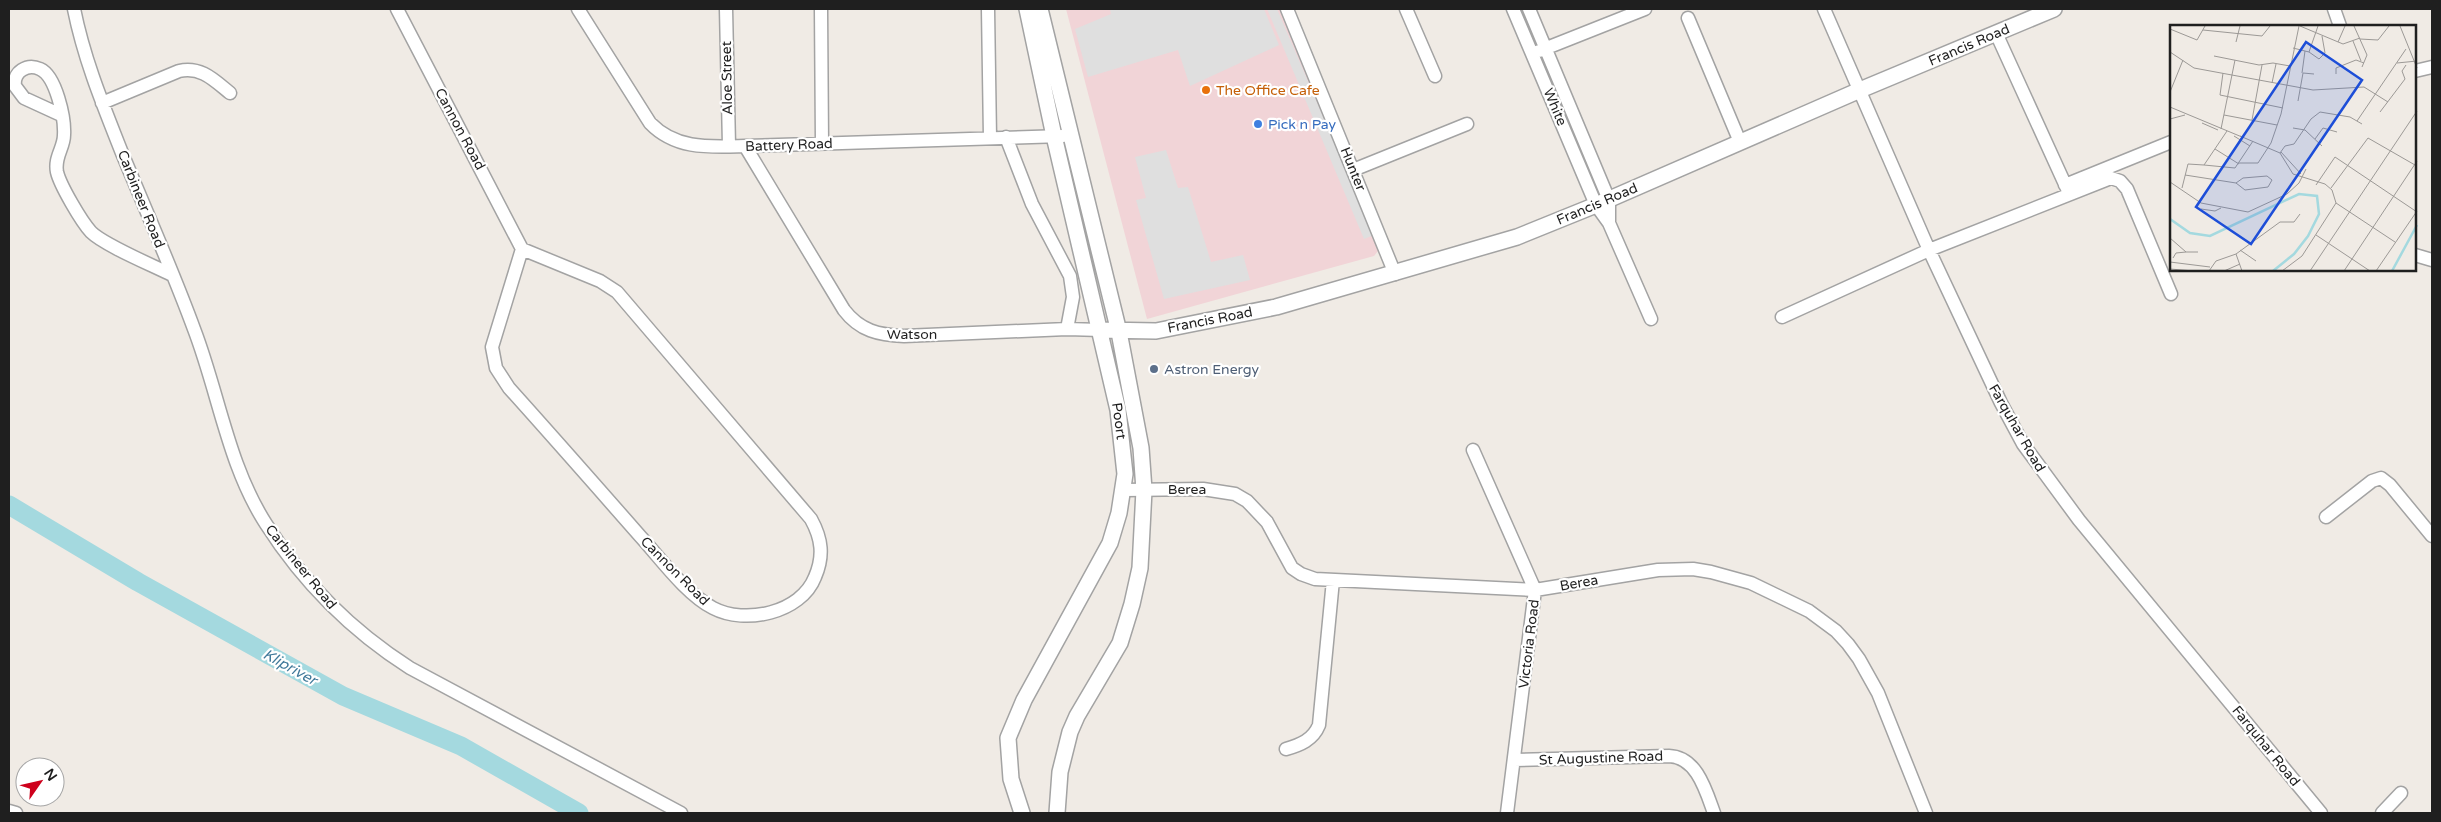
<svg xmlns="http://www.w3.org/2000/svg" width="2441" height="822" viewBox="0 0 2441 822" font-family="'Varela Round',sans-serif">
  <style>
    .commercial { fill: #f1d4d7 }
    .parking { fill: #dfdfdf }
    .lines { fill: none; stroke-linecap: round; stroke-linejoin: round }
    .river { stroke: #a4d9df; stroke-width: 19 }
    .minor-casing { stroke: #a3a3a3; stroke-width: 15 }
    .tertiary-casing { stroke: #a3a3a3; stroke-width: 18 }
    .minor { stroke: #fff; stroke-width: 12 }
    .tertiary { stroke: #fff; stroke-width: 15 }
    .food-dot { fill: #e8710a; stroke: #fff; stroke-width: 2 }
    .shop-dot { fill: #3f7fe0; stroke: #fff; stroke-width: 2 }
    .service-dot { fill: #5c6f8a; stroke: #fff; stroke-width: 2 }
    .labels { text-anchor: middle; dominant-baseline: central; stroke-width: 4.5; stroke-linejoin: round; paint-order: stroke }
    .street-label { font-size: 14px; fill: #1f1f1f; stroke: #fff }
    .food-label { font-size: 14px; fill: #c56008; stroke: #fff; text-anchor: start }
    .shop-label { font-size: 14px; fill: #366cbe; stroke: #fff; text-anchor: start }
    .service-label { font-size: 14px; fill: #4e5e75; stroke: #fff; text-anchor: start }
    .water-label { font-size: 15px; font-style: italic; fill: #40799a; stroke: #fff }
    .inset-river { fill: none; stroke: #a4d9df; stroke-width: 2.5 }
    .inset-road { fill: none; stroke: #9c9996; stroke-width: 1 }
    .view { fill: #1d4ed8; fill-opacity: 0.15; stroke: #1d4ed8; stroke-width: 2.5 }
    .inset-edge { fill: none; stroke: #1f1f1f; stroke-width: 2.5 }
  </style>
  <rect width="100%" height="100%" fill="#f0ebe5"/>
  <path class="commercial" d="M1066 9H1283L1382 246 1374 256 1147 319Z"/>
  <path class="parking" d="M1110 9H1264L1279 45 1190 86 1178 50 1088 77 1075 29 1111 14Z
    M1267 9H1277L1374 235 1364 239Z
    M1166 150 1178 188 1188 187 1211 262 1243 255 1250 280 1164 299 1136 200 1146 198 1135 157Z"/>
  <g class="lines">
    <path class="river" d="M9 505 138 582 343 696 461 746 579 813"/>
    <g class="minor-casing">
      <path id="minor" d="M74 9C84 59 103 105 122 153 146 211 172 269 194 329 219 394 228 465 266 524 303 582 352 631 410 668L681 813
        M397 9 522 249 600 281 617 292 811 519C822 539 824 556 815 577 801 613 745 625 713 608 686 594 661 559 640 536 597 487 553 437 509 388L496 368 492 347 522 249
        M578 9 650 123C676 150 710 147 745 146L1063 136
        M726 9 729 146
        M821 9 822 144
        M988 9 990 138
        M1287 9 1395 274
        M1406 9 1435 76
        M1513 9 1596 205 1609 223 1651 319
        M1529 9 1609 200V223
        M1824 9 1929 250 2001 403 2023 444 2079 520 2321 813
        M2334 9 2340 26
        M1688 18 1740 142
        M1996 33 2069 193
        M1539 51 1645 9
        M2415 71 2432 67
        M102 103 179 71C201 66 214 80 230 93
        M61 115 24 98 15 86C13 72 27 63 40 69 56 76 65 118 64 135 64 148 54 157 57 172 60 185 81 221 91 232 104 245 152 265 172 275
        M1006 137 1032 204 1070 276 1073 297 1067 329
        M745 146 844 310C860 331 879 335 904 336L1067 329 1101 330
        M1353 170 1467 124
        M2065 185 2171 142
        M2415 255 2432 260
        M1782 317 1929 250 2111 178 2120 181 2127 189 2171 294
        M1473 450 1535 590 1507 813
        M1124 490 1203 489 1235 494 1247 501 1267 522 1292 568 1301 574 1315 579 1535 590 1658 570 1693 569 1711 572 1751 583 1809 611 1836 631 1848 644 1859 659 1878 693 1926 813
        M2326 517 2372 481 2381 478 2390 485 2432 536
        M1286 749C1300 745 1313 740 1319 725L1333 580
        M1514 760 1669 756C1697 757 1706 791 1714 813
        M9 811 16 813
        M2382 813 2401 793"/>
    </g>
    <g class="tertiary-casing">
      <path id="tertiary" d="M1040 9 1119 332 1141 448 1144 490 1140 568 1132 604 1120 643 1077 716 1070 732 1060 772 1057 813
        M1101 330 1156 331 1276 307 1517 237 1596 205 1860 90 2054 9
        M1022 813 1011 779 1008 738 1024 700 1110 543 1119 513 1125 474 1118 410 1054 136 1027 9"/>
    </g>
    <use href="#minor" class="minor"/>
    <use href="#tertiary" class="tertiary"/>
  </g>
  <circle class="food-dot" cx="1206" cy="90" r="5"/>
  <circle class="shop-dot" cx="1258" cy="124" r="5"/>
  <circle class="service-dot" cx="1154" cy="369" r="5"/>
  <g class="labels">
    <g class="street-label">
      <text transform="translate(1969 45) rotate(-23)">Francis Road</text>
      <text transform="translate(727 78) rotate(-91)">Aloe Street</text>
      <text transform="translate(1555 107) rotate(67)">White</text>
      <text transform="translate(460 129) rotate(62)">Cannon Road</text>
      <text transform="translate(789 145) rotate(-2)">Battery Road</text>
      <text transform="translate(1353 169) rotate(68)">Hunter</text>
      <text transform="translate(141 199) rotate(68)">Carbineer Road</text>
      <text transform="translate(1597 204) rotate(-23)">Francis Road</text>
      <text transform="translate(1210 320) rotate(-11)">Francis Road</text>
      <text x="912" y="334">Watson</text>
      <text transform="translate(1119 421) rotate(82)">Poort</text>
      <text transform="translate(2017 428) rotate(60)">Farquhar Road</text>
      <text x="1187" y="489">Berea</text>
      <text transform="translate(301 567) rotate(51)">Carbineer Road</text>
      <text transform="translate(675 571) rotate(45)">Cannon Road</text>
      <text transform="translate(1579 583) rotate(-10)">Berea</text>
      <text transform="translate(1529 644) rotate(-83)">Victoria Road</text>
      <text transform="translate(2266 746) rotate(51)">Farquhar Road</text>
      <text transform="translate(1601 758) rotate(-2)">St Augustine Road</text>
    </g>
    <g class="food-label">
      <text x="1216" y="90">The Office Cafe</text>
    </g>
    <g class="shop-label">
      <text x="1268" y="124">Pick n Pay</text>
    </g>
    <g class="service-label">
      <text x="1164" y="369">Astron Energy</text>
    </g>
    <g class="water-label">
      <text transform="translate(290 667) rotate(29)">Klipriver</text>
    </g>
  </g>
  <g transform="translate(2170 25)">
    <rect width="246" height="246" fill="#f0ebe5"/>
    <path class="inset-river" d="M0 194 20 208 40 211 129 169 147 171 149 189 138 211 124 229 103 246M222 246 247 200"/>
    <path class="inset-road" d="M130 1 173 19 190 13M184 1 197 30 192 42M230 1 247 43M0 4 27 15 35 1M33 5 92 11 100 1M190 14 208 15 219 1M183 16 191 36M66 17 70 1M168 17 175 1M123 23 139 27 149 34 155 28 152 11M0 27 24 43 143 65 194 62 218 77M139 27 148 1M44 31 89 40 103 38 120 41M227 38 247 36M53 48 50 70 113 83M132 48 135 26M166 49V43L186 35 194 38M102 58 106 39M0 67 13 35M128 76 133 48 144 49M0 82 72 112M210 87 235 54 232 46 236 40M54 90 107 100M0 94 15 90M82 95 92 40M187 96 236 24M32 98 48 105M123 103 135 105 152 121M51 104 65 35M64 111 80 121M70 111 110 128 123 149 155 159 162 165 166 178 225 217M145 114 153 103 167 107M45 124 69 139M111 127 131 149M110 128 115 121 124 119 141 94 150 87 180 92 192 99M69 138H88L101 118 111 89 129 1M34 140 65 143 83 116M15 150 66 158 73 153 97 151 102 155 98 162 75 165 66 158M0 157 31 178 78 187 117 169 129 158 136 144M146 160 165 132 247 187M12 163 18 139 34 140 57 106M161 163 198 113 245 140M31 184 45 186 51 183M146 210 200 246M0 213 16 227H28M70 225 86 236M66 229 72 246M3 233 6 228 16 227M0 237 40 242M0 244 24 246M39 246 46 236 66 229 110 197H124L130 189M54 246 70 239M112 246 132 231 166 178M140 246 247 86M174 246 247 136M206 246 247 186"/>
    <path class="view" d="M136 17 192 55 81 219 26 182Z"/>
    <rect width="246" height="246" class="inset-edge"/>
  </g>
  <rect width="2441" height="822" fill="none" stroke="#1f1f1f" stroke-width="20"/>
  <g transform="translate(40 782) rotate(56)"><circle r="24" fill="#ffffff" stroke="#a5a5a5"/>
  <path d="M0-4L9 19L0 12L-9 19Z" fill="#ce001c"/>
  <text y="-8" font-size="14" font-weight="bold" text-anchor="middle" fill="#1f1f1f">N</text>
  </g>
</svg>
